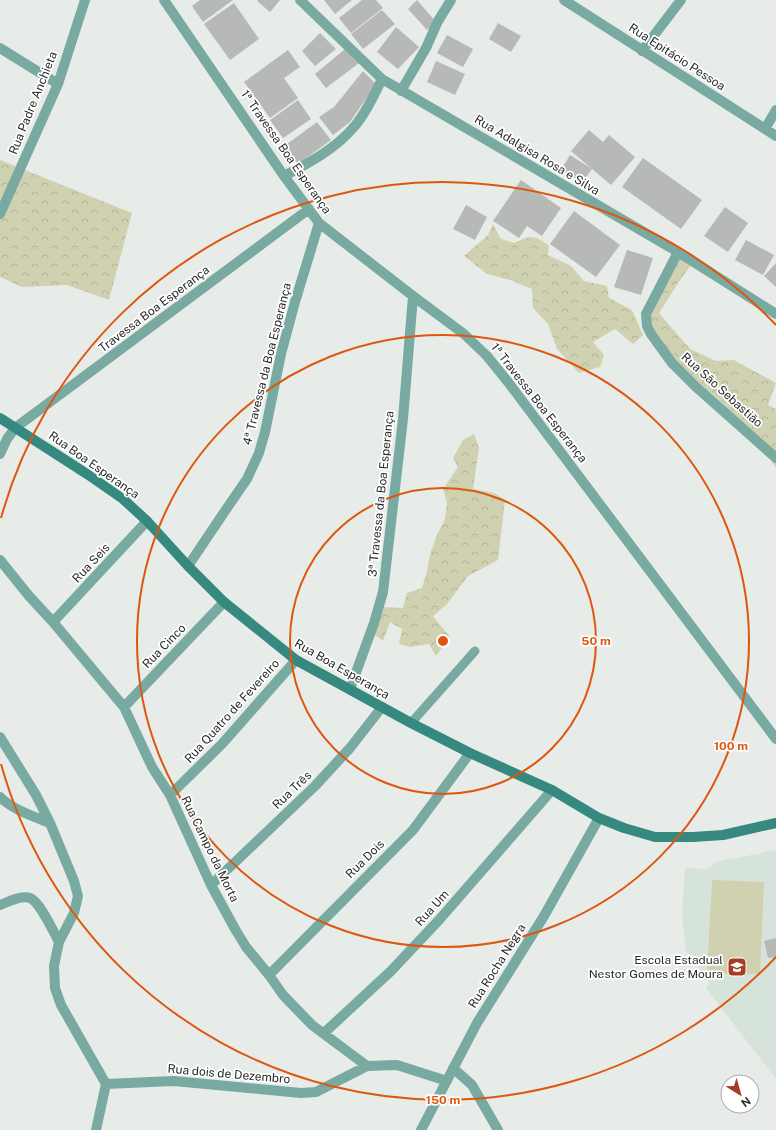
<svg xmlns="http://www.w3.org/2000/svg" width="776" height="1130" viewBox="0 0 776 1130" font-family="'Public Sans',sans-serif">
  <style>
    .built { fill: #d6e3db }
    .forest { fill: url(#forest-crowns) }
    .park { fill: #d0d1b0 }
    .building { fill: #b6b9b5 }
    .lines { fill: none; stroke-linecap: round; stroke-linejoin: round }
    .lane { stroke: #78aaa2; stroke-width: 9 }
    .street { stroke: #78aaa2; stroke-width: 10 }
    .secondary { stroke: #35897f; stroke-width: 10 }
    .ring { fill: none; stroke: #de570e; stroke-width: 2 }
    .labels { text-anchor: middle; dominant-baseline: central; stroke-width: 3.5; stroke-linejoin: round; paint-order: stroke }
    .street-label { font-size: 12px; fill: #292b2a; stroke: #fff }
    .poi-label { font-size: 12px; fill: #292b2a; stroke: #fff; text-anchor: end }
    .centre { fill: #de570e; stroke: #fff; stroke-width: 2 }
    .ring-label { font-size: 12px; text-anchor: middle; font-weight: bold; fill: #de570e; stroke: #fff; stroke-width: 3.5; stroke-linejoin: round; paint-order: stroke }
  </style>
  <defs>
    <pattern id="forest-crowns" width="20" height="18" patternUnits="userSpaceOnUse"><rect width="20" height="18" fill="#d0d1b0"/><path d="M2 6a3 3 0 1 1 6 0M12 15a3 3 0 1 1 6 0" fill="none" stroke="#b3b498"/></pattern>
  </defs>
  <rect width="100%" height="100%" fill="#e7ece9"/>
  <path class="built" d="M776 850V1079L706 988 710 983 686 951 682 916 685 868 706 869 716 862Z"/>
  <path class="forest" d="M0 160 132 213 109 300 67 285 22 287 0 277Z
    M493 224 501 239 514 243C531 235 535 235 549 246L548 255 571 266 584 281 607 286 609 298 632 310 643 335 633 344 615 329 593 342 604 355 600 367 579 373 557 349 548 324 533 308 532 289 510 280 487 274 464 256 488 235Z
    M675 249 694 261 678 283 659 313 690 349 716 361 734 360 776 383 768 405 776 409V468L757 438 716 397 675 363 641 313Z
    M474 434 479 448 473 489 494 493 505 500 498 560 468 576 447 604 433 616 450 637 436 656 429 644 410 647 399 644 402 629 390 622 383 641 374 634 383 607 403 608 407 593 422 588 427 571 430 554 437 535 445 519 447 503 443 489 458 467 453 458 463 440Z"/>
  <path class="park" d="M712 880 764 882 760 974 707 973Z"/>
  <path class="building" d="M200 0H233L203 22 192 6Z
    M258 0H280L270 12 257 1Z
    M324 0H352L335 14Z
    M362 0H376L383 8 351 33 339 18Z
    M417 0 436 22 427 30 408 9Z
    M234 3 259 39 230 60 204 24Z
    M382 10 395 24 363 49 351 34Z
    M498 23 521 36 511 52 489 39Z
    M396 27 419 47 398 69 377 52Z
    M320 33 336 49 315 66 302 51Z
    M447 35 473 49 463 67 437 53Z
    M345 49 359 63 326 88 315 74Z
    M288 50 300 67 284 78 298 98 270 118 244 82Z
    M436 61 465 74 455 95 427 82Z
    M363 71 376 84 350 122 333 135 319 117 334 107Z
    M298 100 311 119 283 138 270 120Z
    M317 122 331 140 298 164 283 147Z
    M589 130 603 142 609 135 635 157 611 185 592 169 582 183 561 170 570 155 592 169 571 151Z
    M643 158 702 200 681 229 622 187Z
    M521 180 561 208 542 236 527 226 519 238 493 221Z
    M466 205 487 217 475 240 453 229Z
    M725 207 748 223 728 252 704 236Z
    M574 211 620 245 596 277 550 244Z
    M746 240 774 255 763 275 735 260Z
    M627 250 653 258 641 295 614 287Z
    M776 263V287L764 276Z
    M776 938V957L768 958 764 941Z"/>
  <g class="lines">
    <path class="lane" d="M411 723 475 651"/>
    <path class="street" d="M164 0 284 176 319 223 413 296 464 334 487 356 508 382 776 739
      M300 0 382 79 678 252 776 314
      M564 0 776 136
      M0 48 58 84
      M642 51 681 0
      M401 91 426 48 438 21 451 0
      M765 129 776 110
      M284 176C309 163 335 149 353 128 365 115 374 95 382 79
      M0 214 58 84 85 0
      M678 252 646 314 647 326 651 334 672 363 695 386 776 458
      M0 454 7 439 15 428 309 209
      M0 560 29 596 53 622 124 707 152 767 170 795 211 885 235 929 246 947 269 975 283 995 312 1025 367 1066 397 1065 447 1081
      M188 566 227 508 247 479 259 453 265 432 281 354 295 302 319 223
      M53 622 147 521
      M350 689 374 623 383 592 403 419 413 296
      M124 707 224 602
      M0 737 36 795 50 823 74 881 78 896 74 913 59 942 54 966 55 988 61 1005 106 1084
      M170 795 222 744 296 660
      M0 797C13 810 33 816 50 823
      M211 885 315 786 350 748 382 707
      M0 905C8 902 21 895 30 898 40 902 53 931 59 942
      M269 975 413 830 470 753
      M324 1033 391 971 439 920 552 790
      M453 1068 472 1085 498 1130
      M96 1130 106 1084 174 1081 301 1093 316 1092 367 1066
      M421 1130 477 1023 544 916 599 818"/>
    <path class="secondary" d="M0 418 87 474 123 499 147 521 188 566 224 602 296 660 411 723 470 753 552 790 599 818 624 828 655 837H693L723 835 776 823"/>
  </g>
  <g class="ring">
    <circle cx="443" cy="641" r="153"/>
    <circle cx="443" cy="641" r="306"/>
    <path d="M776 957A459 459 0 0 1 1 764M1 518A459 459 0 0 1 776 325"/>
  </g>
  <defs>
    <g id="school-square" transform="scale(1)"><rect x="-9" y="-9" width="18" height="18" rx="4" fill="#a53c23" stroke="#fff"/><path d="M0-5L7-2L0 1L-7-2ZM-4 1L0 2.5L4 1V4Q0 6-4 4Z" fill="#fff"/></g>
  </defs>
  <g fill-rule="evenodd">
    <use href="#school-square" x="737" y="967"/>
  </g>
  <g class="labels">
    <g class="street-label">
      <text transform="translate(677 57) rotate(33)">Rua Epitácio Pessoa</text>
      <text transform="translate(33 103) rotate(-68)">Rua Padre Anchieta</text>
      <text transform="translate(286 152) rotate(55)">1ª Travessa Boa Esperança</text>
      <text transform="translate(537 155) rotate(31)">Rua Adalgisa Rosa e Silva</text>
      <text transform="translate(154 309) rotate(-37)">Travessa Boa Esperança</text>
      <text transform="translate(267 364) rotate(-76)">4ª Travessa da Boa Esperança</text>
      <text transform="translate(722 390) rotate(42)">Rua São Sebastião</text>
      <text transform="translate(539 403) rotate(52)">1ª Travessa Boa Esperança</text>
      <text transform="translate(94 465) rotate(35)">Rua Boa Esperança</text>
      <text transform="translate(381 494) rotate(-84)">3ª Travessa da Boa Esperança</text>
      <text transform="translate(91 563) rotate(-47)">Rua Seis</text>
      <text transform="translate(164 646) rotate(-46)">Rua Cinco</text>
      <text transform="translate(342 669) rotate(30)">Rua Boa Esperança</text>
      <text transform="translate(232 711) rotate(-48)">Rua Quatro de Fevereiro</text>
      <text transform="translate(292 790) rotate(-44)">Rua Três</text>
      <text transform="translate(210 849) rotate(64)">Rua Campo da Morta</text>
      <text transform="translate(365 859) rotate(-45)">Rua Dois</text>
      <text transform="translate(432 908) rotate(-48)">Rua Um</text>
      <text transform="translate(497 966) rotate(-58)">Rua Rocha Negra</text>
      <text transform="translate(229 1074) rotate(5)">Rua dois de Dezembro</text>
    </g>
    <g class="poi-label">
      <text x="723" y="960">Escola Estadual<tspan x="723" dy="14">Nestor Gomes de Moura</tspan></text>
    </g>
  </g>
  <circle cx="443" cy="641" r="6" class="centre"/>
  <g class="ring-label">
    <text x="596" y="645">50 m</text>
    <text x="731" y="750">100 m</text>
    <text x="443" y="1104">150 m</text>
  </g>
  <g transform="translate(740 1094) rotate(143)"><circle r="19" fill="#ffffff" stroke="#a9aaaa"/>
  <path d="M0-3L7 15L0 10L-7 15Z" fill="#a53c23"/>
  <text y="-6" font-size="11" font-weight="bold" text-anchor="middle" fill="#292b2a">N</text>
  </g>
</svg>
